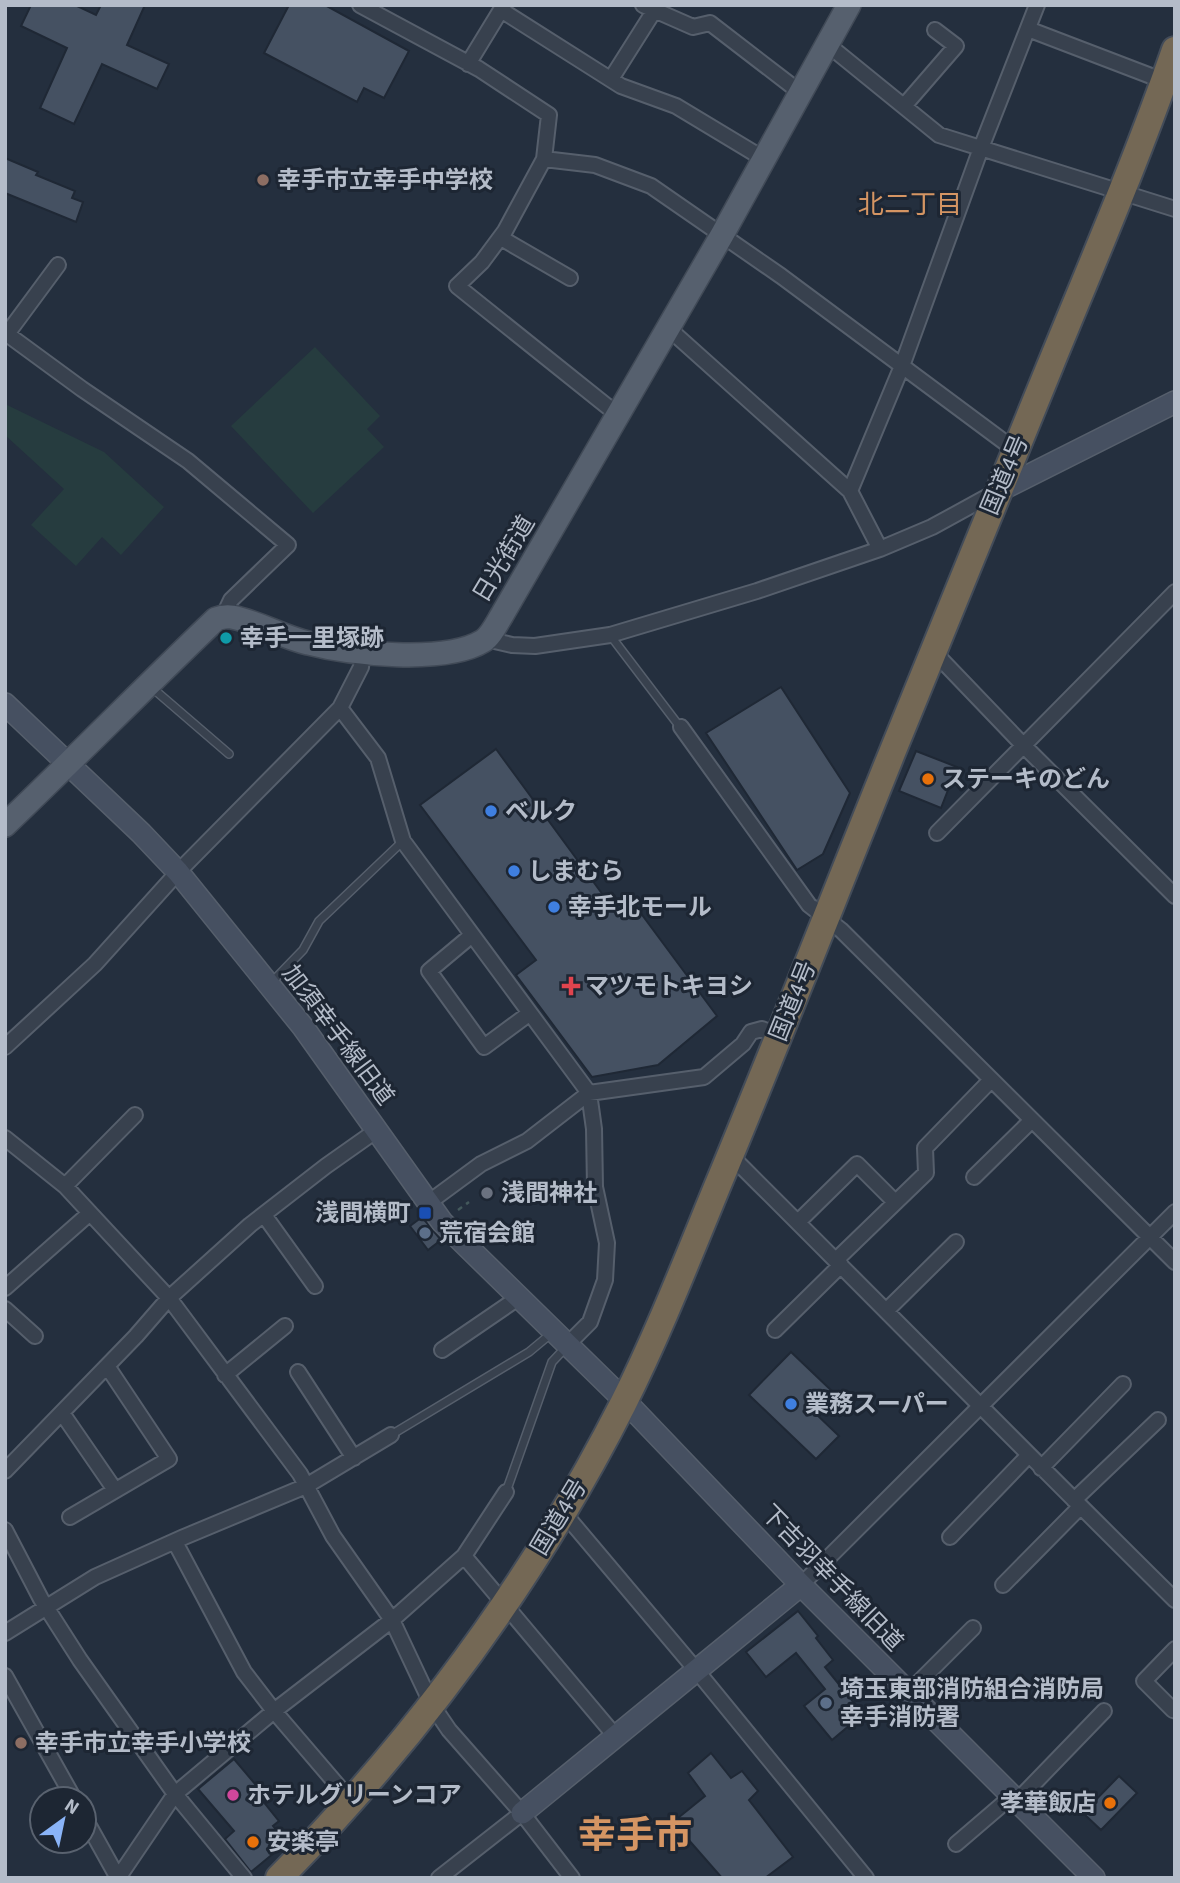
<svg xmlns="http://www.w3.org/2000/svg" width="1180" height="1883" viewBox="0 0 1180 1883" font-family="'Source Sans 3','Noto Sans JP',sans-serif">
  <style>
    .green { fill: #263c3f }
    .building { fill: #455162; stroke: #1f2835; stroke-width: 2 }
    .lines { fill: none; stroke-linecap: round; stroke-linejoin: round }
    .lane-casing { stroke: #565f6c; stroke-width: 10 }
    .street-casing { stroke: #565f6c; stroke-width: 18 }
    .secondary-casing { stroke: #565f6c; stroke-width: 24 }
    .primary-casing { stroke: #414a57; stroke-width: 26 }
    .highway-casing { stroke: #434c59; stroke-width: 30 }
    .path { stroke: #44595c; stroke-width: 2.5; stroke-dasharray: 5 5; stroke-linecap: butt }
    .lane { stroke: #38414e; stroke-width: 7 }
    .street { stroke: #38414e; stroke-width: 14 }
    .secondary { stroke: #465061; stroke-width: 21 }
    .primary { stroke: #56606e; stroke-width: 23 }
    .highway { stroke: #746855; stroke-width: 26 }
    .education-dot { fill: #8d6e63; stroke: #1d2633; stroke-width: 2.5 }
    .culture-dot { fill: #0f9aa8; stroke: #1d2633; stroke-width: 2.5 }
    .food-dot { fill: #e8710a; stroke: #1d2633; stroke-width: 2.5 }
    .shop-dot { fill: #3f7fe0; stroke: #1d2633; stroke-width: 2.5 }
    .health-dot { fill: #e0444e; stroke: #1d2633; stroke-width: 2.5 }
    .worship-dot { fill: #6b7280; stroke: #1d2633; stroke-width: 2.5 }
    .transit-dot { fill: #1a4fb4; stroke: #1d2633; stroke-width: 2.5 }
    .service-dot { fill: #5c6f8a; stroke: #1d2633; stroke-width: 2.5 }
    .hotel-dot { fill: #d1479c; stroke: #1d2633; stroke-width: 2.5 }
    .labels { text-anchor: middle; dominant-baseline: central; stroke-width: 6; stroke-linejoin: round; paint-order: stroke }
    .poi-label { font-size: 24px; font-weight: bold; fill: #b4bcc9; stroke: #1d2633; text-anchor: start }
    .street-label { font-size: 24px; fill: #b4bcc9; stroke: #1d2633 }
    .neighbourhood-label { font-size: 26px; fill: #d59563; stroke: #1d2633 }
    .town-label { font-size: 38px; font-weight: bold; fill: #d59563; stroke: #1d2633 }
  </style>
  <rect width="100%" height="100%" fill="#242f3e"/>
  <path class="green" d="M315 347 380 416 367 429 384 447 313 513 231 426Z
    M5 404 104 452 164 507 121 555 102 537 76 566 31 525 64 489 5 435Z"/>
  <path class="building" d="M31 5H75L96 15 101 5H145L127 45 169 64 157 89 102 64 74 124 40 108 67 48 21 26Z
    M289 5H325L409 51 384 98 364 88 357 102 264 53Z
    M5 158 38 172 36 175 75 191 72 198 83 202 76 222 5 193Z
    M781 687 850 793 823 854 797 870 706 733Z
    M496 749 617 914 631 900 717 1016 658 1065 592 1077 516 975 536 960 420 805Z
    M916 751 957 767 941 808 899 791Z
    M422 1217 441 1240 428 1250 410 1226Z
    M791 1352 834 1393 815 1413 839 1436 816 1459 749 1395Z
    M798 1611 818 1636 816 1638 833 1660 825 1667 863 1714 832 1740 804 1706 825 1689 796 1653 766 1677 746 1652Z
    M711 1753 731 1778 742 1771 758 1791 749 1800 793 1857 765 1878H722L673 1822 705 1796 688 1773Z
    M234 1759 266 1797 262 1800 279 1821 273 1826 282 1837 275 1842 280 1848 251 1872 225 1839 234 1831 198 1789Z
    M1119 1776 1137 1793 1101 1830 1083 1813Z"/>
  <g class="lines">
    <g class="lane-casing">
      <path id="lane" d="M610 635 680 727
        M150 686 229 754
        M271 983 303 950 319 921 403 841
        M391 1435 529 1352 553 1332
        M506 1492 552 1362 567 1346"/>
    </g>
    <g class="street-casing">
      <path id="street" d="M360 5 479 69 549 115 544 159
        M643 5 693 27 710 23 801 93
        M501 10 621 86 676 106 764 159
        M1028 29 1164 81
        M827 44 939 135 1175 209
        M468 64 504 5
        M611 79 654 11
        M904 106 956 46 935 30
        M501 238 570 278
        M668 328 850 491
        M7 334 58 265
        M5 335 7 334 82 389 188 461 288 545 231 600 223 617
        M618 415 457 286 482 262 505 231 544 159 595 165 651 186 781 276 1015 450
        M880 549 850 491 902 366 981 148 1037 5
        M486 639 512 645 535 646 610 635 757 591 880 549 932 527 996 492
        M933 651 1024 746 1175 896
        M340 708 378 758 403 841 589 1093 594 1129 595 1187 607 1243 605 1280 590 1322 567 1345
        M681 727 809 905 841 930 1175 1262
        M937 833 1175 592
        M472 935 429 971 484 1047 530 1013
        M5 1047 95 964 178 872 340 708 361 667 363 652
        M5 1138 65 1186 169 1298 300 1474 333 1536 392 1620 432 1705 449 1730 522 1813 572 1878
        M730 1155C879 1303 1026 1453 1175 1600
        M974 1177 1032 1120
        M65 1186 135 1115
        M428 1203 481 1164 527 1141 589 1093 704 1077 743 1044 751 1032 762 1029 779 1036
        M264 1215 315 1286
        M798 1222 857 1164 895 1202
        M836 1260 926 1173 925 1148 991 1080
        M5 1288 90 1213
        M5 1309 35 1336
        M886 1311 956 1242
        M775 1330 841 1265
        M442 1350 518 1298
        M298 1372 354 1458
        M225 1375 285 1326
        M62 1413 115 1490
        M1041 1468 1123 1384
        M5 1471 136 1336 169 1298 250 1225 326 1166 377 1130
        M1074 1500 1158 1420
        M563 1512 697 1671 866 1878
        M70 1517 169 1459 107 1366
        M5 1530 41 1599 80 1660 175 1794 244 1878
        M950 1537 1029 1455
        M175 1542 244 1672 274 1711 351 1801
        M464 1556 616 1737
        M801 1585 1175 1212
        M1003 1585 1080 1507
        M5 1633 95 1577 184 1537 306 1486 391 1435
        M1175 1649 1144 1681 1173 1710 1175 1709
        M5 1676 74 1799
        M908 1693 973 1628
        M1017 1801 1104 1711
        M84 1817 118 1878
        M956 1844 1012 1796
        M118 1878 175 1794 274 1711 392 1620 464 1556 506 1492
        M439 1878 522 1813"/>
    </g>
    <g class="secondary-casing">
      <path id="secondary" d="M998 491 1175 402
        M5 704 141 833 178 872 303 1027 442 1222 625 1401 801 1585 1094 1878
        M522 1813 801 1585"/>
    </g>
    <g class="primary-casing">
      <path id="primary" d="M5 825C76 757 145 687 216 619 221 617 226 616 232 617 258 622 282 637 308 643 350 654 445 664 483 641 491 636 497 623 502 615L722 235 849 5"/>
    </g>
    <g class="highway-casing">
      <path id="highway" d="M279 1878C416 1739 534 1579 623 1404 658 1334 687 1260 717 1187 778 1041 835 894 894 748 946 620 998 493 1050 366 1093 261 1138 157 1175 50"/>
    </g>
    <path class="path" d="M458 1210 469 1202"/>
    <use href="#lane" class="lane"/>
    <use href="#street" class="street"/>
    <use href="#secondary" class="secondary"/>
    <use href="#primary" class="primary"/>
    <use href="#highway" class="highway"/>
  </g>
  <g class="education-dot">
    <circle cx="263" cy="180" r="7"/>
    <circle cx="21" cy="1743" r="7"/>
  </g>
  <circle class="culture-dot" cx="226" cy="638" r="7"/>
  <g class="food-dot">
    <circle cx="928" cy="779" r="7"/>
    <circle cx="1110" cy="1803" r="7"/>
    <circle cx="253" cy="1842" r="7"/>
  </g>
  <g class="shop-dot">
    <circle cx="491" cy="811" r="7"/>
    <circle cx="514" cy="871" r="7"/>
    <circle cx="554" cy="907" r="7"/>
    <circle cx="791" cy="1404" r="7"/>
  </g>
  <path class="health-dot" d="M567.5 975.5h7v7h7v7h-7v7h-7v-7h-7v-7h7z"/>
  <circle class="worship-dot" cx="487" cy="1193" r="7"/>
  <rect class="transit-dot" x="418" y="1206" width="14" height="14" rx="3.5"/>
  <g class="service-dot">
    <circle cx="425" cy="1233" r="7"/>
    <circle cx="826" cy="1703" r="7"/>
  </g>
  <circle class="hotel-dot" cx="233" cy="1795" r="7"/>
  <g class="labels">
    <g class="poi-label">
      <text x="277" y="180">幸手市立幸手中学校</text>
      <text x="240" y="638">幸手一里塚跡</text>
      <text x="942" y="779">ステーキのどん</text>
      <text x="505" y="811">ベルク</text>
      <text x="528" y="871">しまむら</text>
      <text x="568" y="907">幸手北モール</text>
      <text x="585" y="986">マツモトキヨシ</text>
      <text x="501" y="1193">浅間神社</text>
      <text x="411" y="1213" text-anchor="end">浅間横町</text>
      <text x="439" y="1233">荒宿会館</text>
      <text x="805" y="1404">業務スーパー</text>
      <text x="840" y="1689">埼玉東部消防組合消防局<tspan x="840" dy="28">幸手消防署</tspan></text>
      <text x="35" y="1743">幸手市立幸手小学校</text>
      <text x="247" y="1795">ホテルグリーンコア</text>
      <text x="1096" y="1803" text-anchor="end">孝華飯店</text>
      <text x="267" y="1842">安楽亭</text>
    </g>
    <g class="street-label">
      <text transform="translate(1005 475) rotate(-67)">国道4号</text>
      <text transform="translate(504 559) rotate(-59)">日光街道</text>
      <text transform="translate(793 1001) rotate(-68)">国道4号</text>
      <text transform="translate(338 1035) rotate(53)">加須幸手線旧道</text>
      <text transform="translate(559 1517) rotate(-59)">国道4号</text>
      <text transform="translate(832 1578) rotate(46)">下吉羽幸手線旧道</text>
    </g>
    <g class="neighbourhood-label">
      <text x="910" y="204">北二丁目</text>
    </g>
    <g class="town-label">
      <text x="635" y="1836">幸手市</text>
    </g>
  </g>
  <rect width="1180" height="1883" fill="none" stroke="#b4bcc9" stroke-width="14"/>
  <g transform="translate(63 1820) rotate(33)"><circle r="33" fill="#1d2633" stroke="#59626f" stroke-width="2"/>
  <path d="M0-5L12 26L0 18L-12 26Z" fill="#8ab4f8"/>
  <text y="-10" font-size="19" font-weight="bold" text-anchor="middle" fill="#b4bcc9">N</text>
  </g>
</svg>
